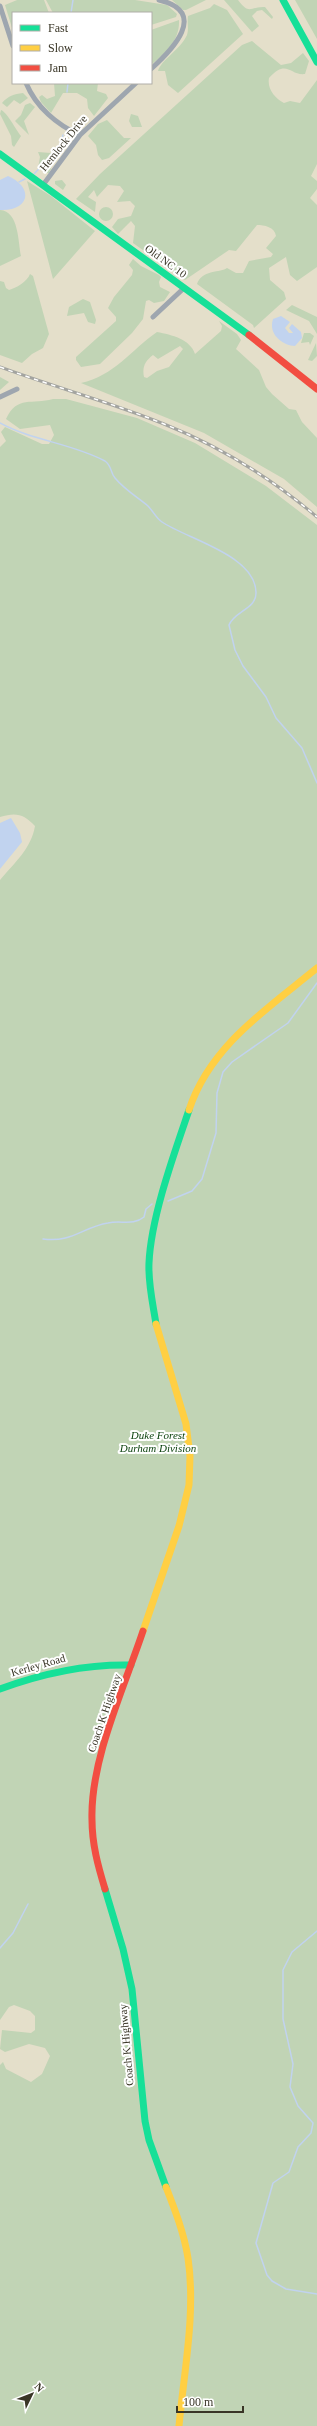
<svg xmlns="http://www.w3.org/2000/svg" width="317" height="2426" viewBox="0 0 317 2426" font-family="Georgia,serif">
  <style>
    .green { fill: #c1d4b5; fill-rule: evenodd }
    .water { fill: #c1d3ef }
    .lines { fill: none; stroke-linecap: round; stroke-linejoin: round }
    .stream { stroke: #c1d3ef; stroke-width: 1.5 }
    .street { stroke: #9ea6af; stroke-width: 5 }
    .fast { stroke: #16e098; stroke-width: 7 }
    .slow { stroke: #ffcf43; stroke-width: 7 }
    .jam { stroke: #f24e42; stroke-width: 7 }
    .rail-casing { stroke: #a3a4a0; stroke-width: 3 }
    .rail { stroke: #fff; stroke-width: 1.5; stroke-dasharray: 4.5; stroke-linecap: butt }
    .labels { text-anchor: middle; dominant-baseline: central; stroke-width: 4; stroke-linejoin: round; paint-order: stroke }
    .street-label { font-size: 11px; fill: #393526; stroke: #fff }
    .park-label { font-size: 11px; font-style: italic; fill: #0b420d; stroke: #fff }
  </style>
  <rect width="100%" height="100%" fill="#e4dfca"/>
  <path class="green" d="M17 0H44L49 13H13V31L5 5Z
    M46 0H135L167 5 177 14 176 17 151 25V13H53Z
    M172 0H206L186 10H183Z
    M224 0H238C250 16 250 6 265 7L273 17 272 19 262 10 257 11 252 16 259 26 252 32Z
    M295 0H317V39Z
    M214 4 227 10 243 34 178 93 168 85 165 71H158C161 60 180 50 187 35 189 29 187 22 188 16L210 8Z
    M179 20C180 40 166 53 151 65V30Z
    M252 41 281 65 291 63 303 53 309 61 305 74C290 76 287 58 269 78 267 89 275 98 284 103L290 101 300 103 317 80V164L311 176 317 181V189L310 198 317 205V267L297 281 290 275 286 257 269 268 270 280 284 292 286 299 254 328 253 325 197 284C202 269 221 273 227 268L236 273H243L249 261 271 257 273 254 266 248 276 236C275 227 264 225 257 225L236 251 229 250 185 280 133 243 135 226 131 221 118 234 112 227 118 219 131 216 135 206 130 201 117 202 124 191 120 186 108 185 97 197 94 190 88 197 96 202 95 212 76 199 100 174 242 45Z
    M54 83H98L97 91 106 94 108 98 94 116 88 108 87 99 77 93H63L51 113 41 102 39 97 42 95 47 99 55 96Z
    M23 93 28 98 20 104 14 100 7 107 2 103C8 96 14 94 23 93Z
    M30 103 35 107 24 121 29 135 15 121 21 115 25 105Z
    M1 110C7 112 16 130 21 136L14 147 12 145 11 136 0 114Z
    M131 114 138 116 142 127H132L129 121Z
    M107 120 124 138H131L109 158 102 160 98 155 96 145 88 136 98 124Z
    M65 138 68 142 56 161 48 162 51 169 49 173H46V166L44 171 38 168 40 157 38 152 51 153Z
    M62 180 66 185 63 190 55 184V181Z
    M27 181 51 196 95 231 53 279Z
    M99 214a7 7 0 1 1 14 0a7 7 0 1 1-14 0Z
    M0 210C19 211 18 242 21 256L0 266Z
    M133 259 141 266 159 275 161 277 159 282 160 287 170 292 164 301 154 303 149 300 146 301 143 319 132 333 100 364 81 367 76 360V357L116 321V317L108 308 114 297 132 275 133 270 129 265Z
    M30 274 33 276 49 334 43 348 32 354 22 363 0 355V281L4 282 6 288 9 290C16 288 27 282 30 274Z
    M83 299 90 302 96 320 95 324 88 322 84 313 67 316 69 307Z
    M292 305 317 317V334L309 321 286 310Z
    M219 321 237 334 241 340 236 349 259 370 266 387 272 394 289 409 296 410 302 422 317 438V507L284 479 204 433 81 383C114 376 131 350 157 332 172 335 190 339 195 354L221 331 222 326ZM180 346 183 349 169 367 157 371 147 378 144 377C142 367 145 361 153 355L158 359Z
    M304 333H310L314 336 310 345 309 342 301 343Z
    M316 343 317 356 312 361 308 360Z
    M0 377 9 382 0 390Z
    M53 399H66L137 418 195 443 266 486 317 525V2426H0V2065L3 2062 6 2069 31 2082 42 2074 50 2056 45 2048 29 2044 5 2052 0 2049 2 2030 31 2033 35 2030V2016L30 2011 14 2005 9 2007 0 2020V880C15 862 31 849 35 826 24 814 16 812 0 817V447L6 441 1 432 5 427 42 444H49L54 435 50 425 20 429 6 419C17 395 32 405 53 399Z"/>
  <path class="water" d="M8 176C35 188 29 211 0 210V180Z
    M281 316 290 322 285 328 289 333H293L289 328 292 324 301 332 302 338 295 346C282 345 268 334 273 319Z
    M11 818 20 833 22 842 0 869V823Z"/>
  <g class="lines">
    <path class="stream" d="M71 13 73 0
      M67 92 68 83
      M34 174 59 148 63 135
      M19 182 25 179
      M0 423C33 441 71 443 105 461 112 466 110 472 115 478 124 489 137 497 148 506 153 511 156 518 162 522 187 539 255 555 256 592 257 609 234 611 229 625L235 650 243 666 266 697 276 718 302 748 317 783
      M168 1201 192 1191 202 1179 216 1133 217 1093 223 1072 232 1062 288 1023 317 983
      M43 1239C72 1243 83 1227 108 1223 121 1220 133 1226 144 1217L146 1209 152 1204
      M317 1931 292 1952 283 1970V2019L293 2064 290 2087 298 2106 313 2123 311 2133 298 2147 289 2172 273 2183 256 2243 267 2275 272 2281 286 2289 317 2294
      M0 1948 13 1933 28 1904"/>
    <path class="street" d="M0 6 13 46
      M151 69C171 51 210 12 159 0
      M26 83C36 107 57 125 80 135
      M43 185 80 135 136 83
      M153 317 184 288
      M0 397 17 389"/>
    <path class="fast" d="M283 0 317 62
      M0 154 249 335
      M156 1324C153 1304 148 1284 149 1263 151 1217 174 1154 189 1110
      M0 1689C43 1673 85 1664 131 1665
      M105 1889 123 1949 132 1989 145 2121 149 2140 166 2187"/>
    <path class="slow" d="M189 1110C210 1046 267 1009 317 968
      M143 1631 179 1526 189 1485 190 1456 186 1424 156 1324
      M166 2187C175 2210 184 2233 188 2258 196 2313 184 2371 179 2426"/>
    <path class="jam" d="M249 335 317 389
      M105 1889C98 1866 92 1844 92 1820 90 1760 124 1688 143 1631"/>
    <g class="rail-casing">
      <path id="rail" d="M0 367C54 387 110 402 164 424 219 446 271 478 317 517"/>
    </g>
    <use href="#rail" class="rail"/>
  </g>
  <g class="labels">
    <g class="street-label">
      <text transform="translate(63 143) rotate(-51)">Hemlock Drive</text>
      <text transform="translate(166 261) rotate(36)">Old NC 10</text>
      <text transform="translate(38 1665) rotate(-16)">Kerley Road</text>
      <text transform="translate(104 1713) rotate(-71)">Coach K Highway</text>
      <text transform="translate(126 2045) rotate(-95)">Coach K Highway</text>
    </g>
    <g class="park-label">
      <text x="158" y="1435">Duke Forest<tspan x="158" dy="13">Durham Division</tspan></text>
    </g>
  </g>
  <rect x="12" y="12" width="140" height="72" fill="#ffffff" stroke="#b0aea8"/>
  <rect x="20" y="25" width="20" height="6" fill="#16e098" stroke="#b0aea8"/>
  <text x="48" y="32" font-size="12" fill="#393526">Fast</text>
  <rect x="20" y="45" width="20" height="6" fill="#ffcf43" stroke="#b0aea8"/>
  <text x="48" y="52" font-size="12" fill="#393526">Slow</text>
  <rect x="20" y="65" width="20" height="6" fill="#f24e42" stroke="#b0aea8"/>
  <text x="48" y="72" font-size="12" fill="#393526">Jam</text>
  <g transform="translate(32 2394) rotate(47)" stroke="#ffffff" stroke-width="3" paint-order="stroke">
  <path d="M0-3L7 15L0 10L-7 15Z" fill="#393526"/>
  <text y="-6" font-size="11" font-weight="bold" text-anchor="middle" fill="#393526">N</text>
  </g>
  <path d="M177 2406v6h66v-6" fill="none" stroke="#393526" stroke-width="2"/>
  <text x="183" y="2406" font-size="12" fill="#393526" stroke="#ffffff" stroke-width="3" paint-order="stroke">100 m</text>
</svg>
